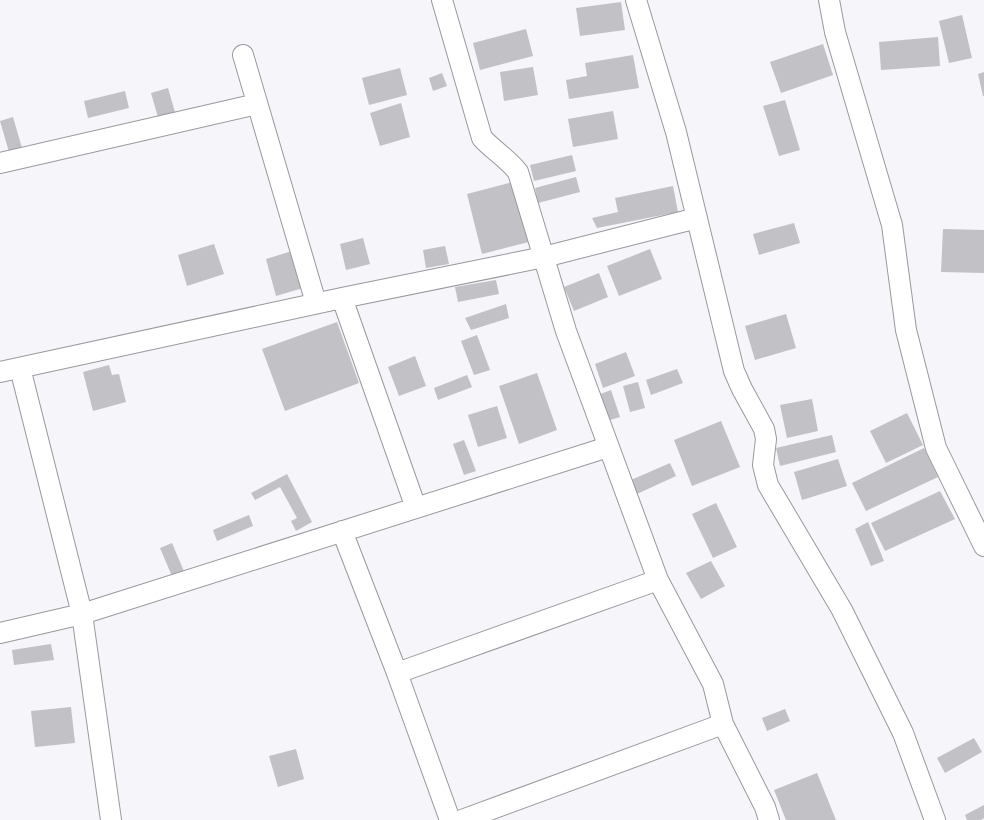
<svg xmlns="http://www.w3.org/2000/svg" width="984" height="820" viewBox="0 0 984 820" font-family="Rubik,sans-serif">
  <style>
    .building { fill: #c2c1c5 }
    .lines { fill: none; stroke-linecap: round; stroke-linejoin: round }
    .minor-casing { stroke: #99999d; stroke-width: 22 }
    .minor { stroke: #fff; stroke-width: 20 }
  </style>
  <rect width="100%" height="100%" fill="#f6f5f9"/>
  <path class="building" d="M621 2 625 30 580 36 576 8Z
    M962 15 972 58 949 63 939 21Z
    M526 29 533 56 480 70 473 43Z
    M938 37 940 66 881 70 879 42Z
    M823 44 833 75 781 93 770 62Z
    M633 55 639 88 569 99 566 80 587 76 585 63Z
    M533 67 538 95 504 101 500 72Z
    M400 68 407 95 369 105 362 78Z
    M984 72V96H983L978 74Z
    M442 73 447 86 433 91 429 78Z
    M168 88 177 119 160 124 151 93Z
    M125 91 129 108 88 118 84 101Z
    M785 100 800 150 779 156 763 106Z
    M401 103 410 137 380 146 370 113Z
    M613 111 618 139 573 147 568 119Z
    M13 117 22 148 9 152 0 121Z
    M572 155 576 171 534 181 530 165Z
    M576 177 580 192 538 203 535 188Z
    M513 182 529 242 482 254 467 194Z
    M673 186 678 212 597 228 592 218 618 212 615 198Z
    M794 223 800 243 759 255 753 234Z
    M943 229 984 230V273L941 272Z
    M363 238 370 264 346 270 340 244Z
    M214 244 224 274 187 286 178 255Z
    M445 246 449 264 426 268 423 250Z
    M650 249 662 279 619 296 607 266Z
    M292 251 303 288 276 296 266 259Z
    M599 273 608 297 574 311 564 287Z
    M496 280 499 294 458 302 455 287Z
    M506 304 509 318 471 330 465 318Z
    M786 314 796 348 755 360 745 326Z
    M337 322 359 383 285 411 262 349Z
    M477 335 490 370 474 375 461 341Z
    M626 352 635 376 603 388 595 364Z
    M415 356 426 386 399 396 388 367Z
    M109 365 112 375 119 374 126 402 93 411 83 372Z
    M677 369 683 383 651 395 646 380Z
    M537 373 557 430 519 444 499 386Z
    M467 375 472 387 438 400 434 388Z
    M638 382 645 408 630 412 623 386Z
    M611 390 620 417 607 421 598 395Z
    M812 399 818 431 787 438 780 405Z
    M497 406 507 438 478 447 468 415Z
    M907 413 923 445 886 463 870 431Z
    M721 421 740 467 692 486 674 440Z
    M832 435 836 452 780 466 776 448Z
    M464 440 476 471 464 475 453 444Z
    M924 448 938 477 866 511 852 483Z
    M838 459 847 486 802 500 794 472Z
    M670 463 676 476 637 494 631 480Z
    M287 474 312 522 296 531 291 521 297 518 280 487 255 500 251 493Z
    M940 491 955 519 885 551 871 523Z
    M716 503 737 547 713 558 692 514Z
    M249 515 253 526 217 541 213 530Z
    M868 522 884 561 871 566 855 529Z
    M172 543 186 576 174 581 160 548Z
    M711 561 725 586 701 599 686 573Z
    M51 644 54 660 14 665 12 650Z
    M71 707 75 743 35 747 31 711Z
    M785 709 790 721 767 731 762 718Z
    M974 738 982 752 945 773 937 758Z
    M296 749 304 779 278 787 269 756Z
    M817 773 836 820H786L774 790Z
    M984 805V818L981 820H967L965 815Z"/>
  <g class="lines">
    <g class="minor-casing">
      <path id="minor" d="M442 0 482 138C493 150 508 159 518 172L566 331 658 580 713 684 723 724 765 807 769 820
        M636 0 676 132 734 371 742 389 764 429 766 439 763 465 768 485 842 610 903 733 935 820
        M829 0 835 32 892 225 906 330 936 448 984 546
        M243 55 316 303
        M0 163 257 104
        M342 298 416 508
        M20 368 82 614 111 820
        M0 372 342 298 544 257 697 218
        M342 531 397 673 450 820
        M0 633 82 614 608 447
        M397 673 658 580
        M462 820 723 724"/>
    </g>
    <use href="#minor" class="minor"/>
  </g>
</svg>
